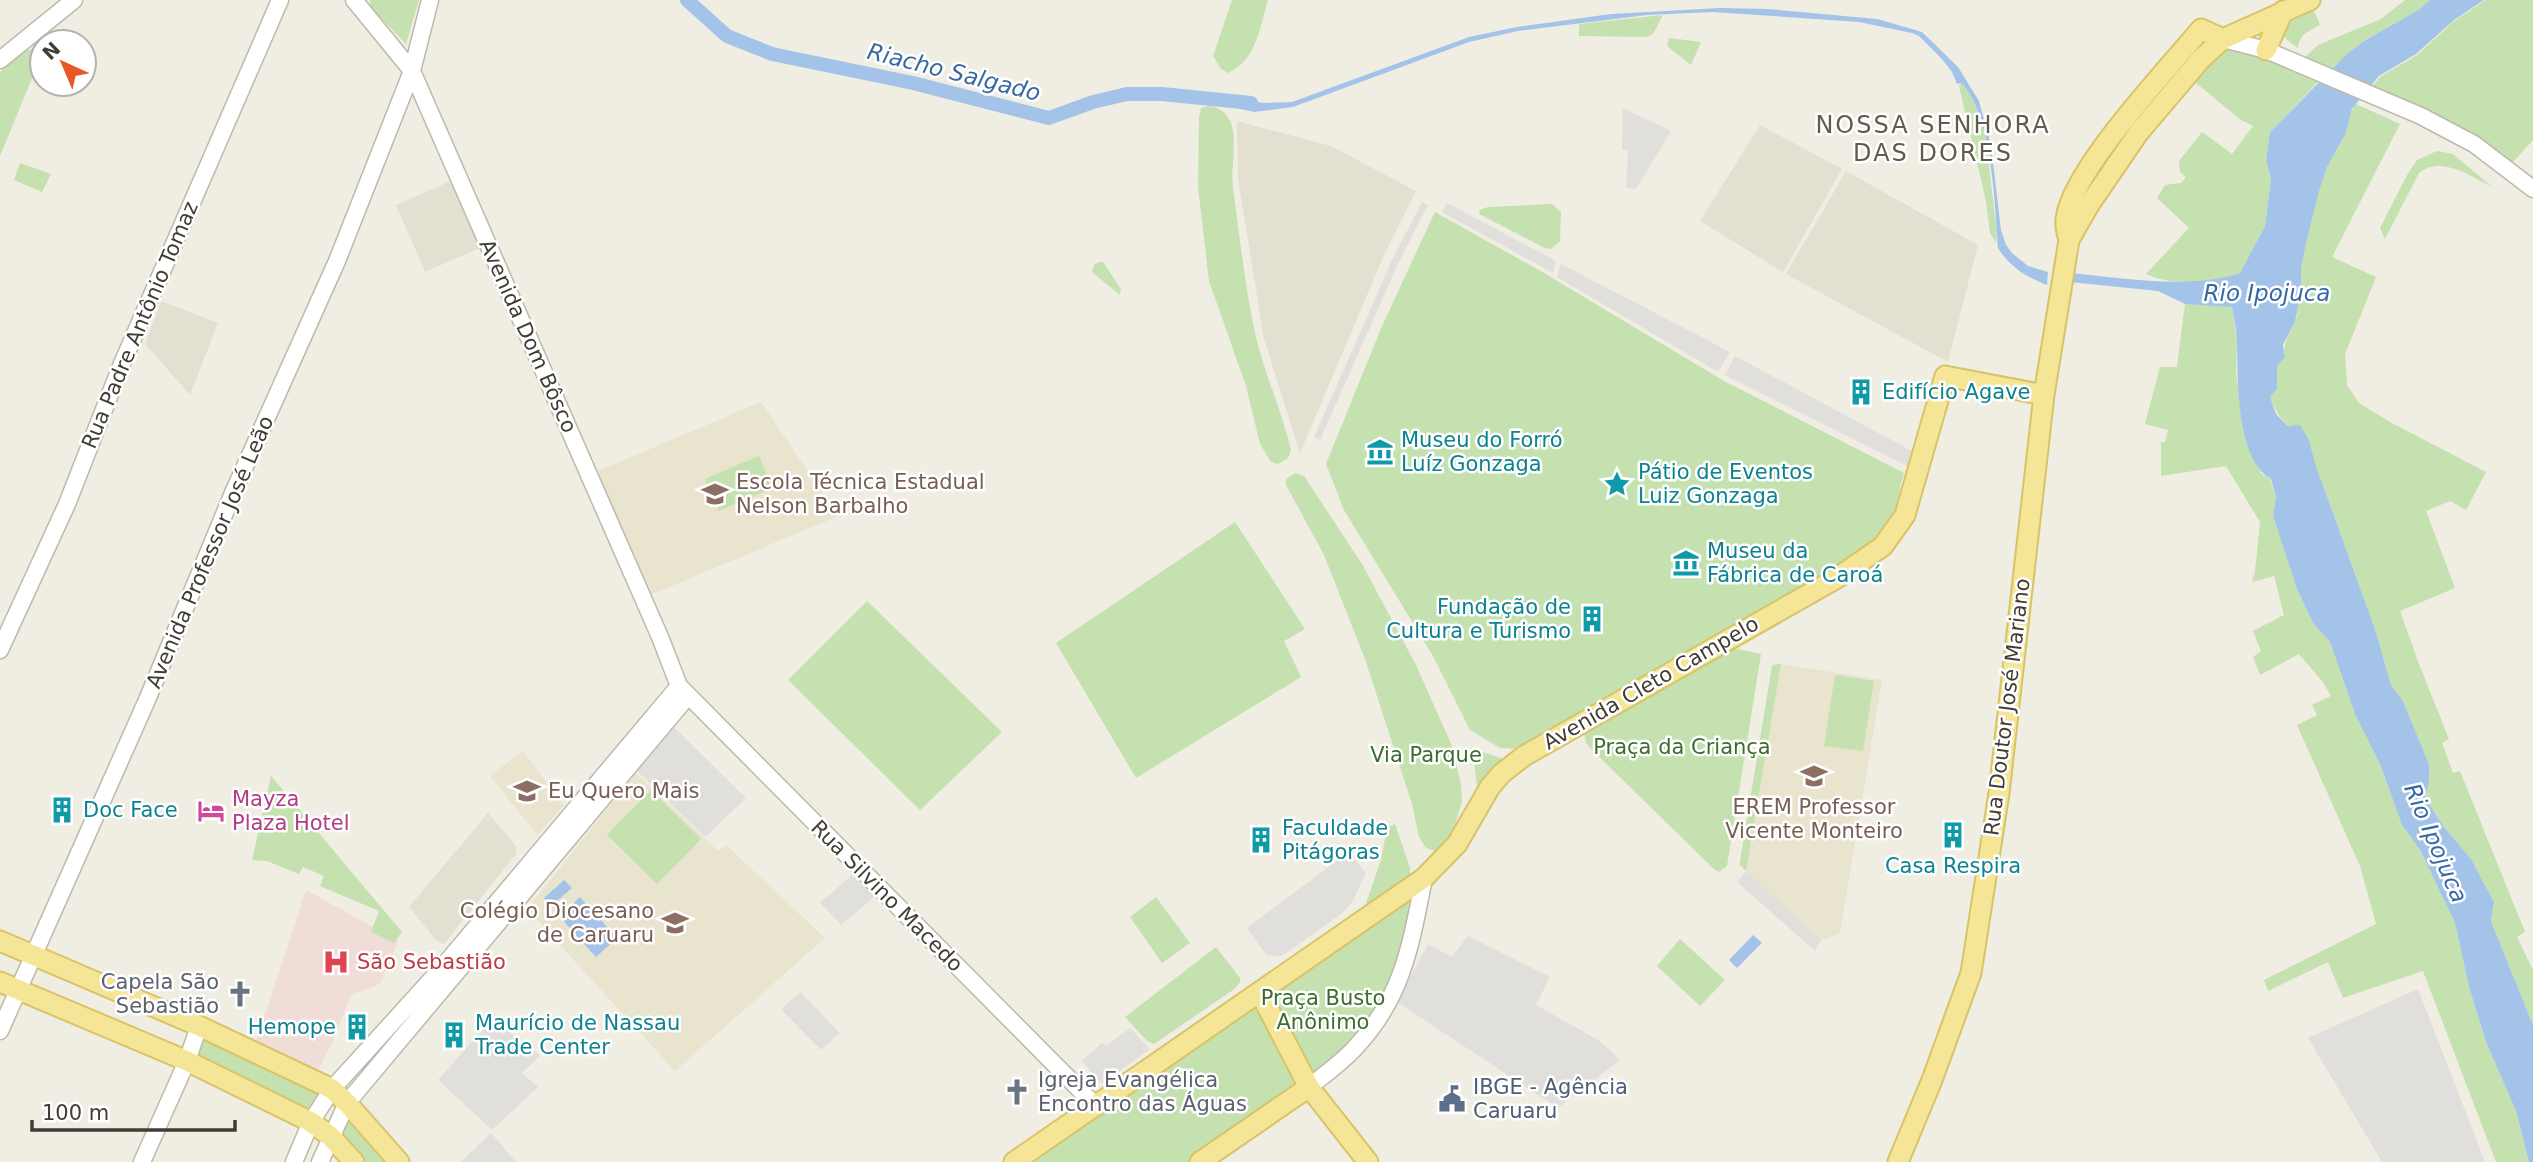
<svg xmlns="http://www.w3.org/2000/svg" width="2533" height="1162" viewBox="0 0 2533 1162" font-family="'DejaVu Sans',sans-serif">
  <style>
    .residential { fill: #e3e0d2 }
    .education { fill: #e8e4ce }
    .medical { fill: #f0ddd7 }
    .green { fill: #c4e1af }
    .parking { fill: #e1dfdb }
    .water { fill: #a3c4e8 }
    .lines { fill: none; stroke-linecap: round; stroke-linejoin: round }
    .canal { stroke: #a3c4e8; stroke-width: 14 }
    .minor-casing { stroke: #bdb9aa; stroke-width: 19 }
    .major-casing { stroke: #d7c469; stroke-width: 23 }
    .minor { stroke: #fff; stroke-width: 16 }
    .major { stroke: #f5e697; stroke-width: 19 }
    .labels { text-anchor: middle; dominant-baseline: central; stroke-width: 5; stroke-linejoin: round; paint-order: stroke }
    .street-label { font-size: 21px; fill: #413d34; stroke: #fff }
    .culture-label { font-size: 21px; fill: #0d838f; stroke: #fff; text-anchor: start }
    .education-label { font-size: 21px; fill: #785e54; stroke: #fff; text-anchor: start }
    .park-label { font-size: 21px; fill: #3d6c2d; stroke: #fff }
    .hotel-label { font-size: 21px; fill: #b23c85; stroke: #fff; text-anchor: start }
    .health-label { font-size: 21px; fill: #be3a42; stroke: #fff; text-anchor: start }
    .worship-label { font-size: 21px; fill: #5b616d; stroke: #fff; text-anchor: end }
    .service-label { font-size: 21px; fill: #4e5e75; stroke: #fff; text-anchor: start }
    .water-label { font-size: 23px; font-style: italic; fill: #3868a2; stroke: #fff }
    .quarter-label { font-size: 24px; letter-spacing: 2px; fill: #635c4c; stroke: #fff }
  </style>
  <rect width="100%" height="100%" fill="#f0ede3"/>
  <path class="residential" d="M1237 121 1331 146 1416 191 1384 255 1300 453 1264 339 1238 179Z
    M1760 125 1842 169 1783 272 1700 221Z
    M1846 171 1978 245 1948 362 1786 274Z
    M453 180 482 247 425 272 396 205Z
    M161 301 218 323 190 395 145 344Z
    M488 813 516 846V854L444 944 437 941 409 907Z"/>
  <path class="education" d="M761 402 838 516 648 596 598 471Z
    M1781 664 1882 680 1840 934 1821 940 1746 871Z
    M523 751 564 805 537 835 490 776Z
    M636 773 718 851 726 845 825 938 675 1071 527 909Z"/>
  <path class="medical" d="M306 890 398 941 380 984 351 995 332 1043 317 1072 256 1042Z"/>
  <path class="green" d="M370 0H419L406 44 371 8Z
    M1232 0H1268C1260 27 1256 61 1228 73L1221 69 1213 56Z
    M2405 0H2430L2420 9 2364 41 2333 68 2305 57 2318 45 2381 19Z
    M2486 0H2533V140L2513 162 2500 157 2448 122 2372 87 2380 77 2417 55 2454 21Z
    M2312 6 2320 25C2309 31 2299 34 2298 48L2287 40 2282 32 2286 18Z
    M1663 15 1653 34 1647 37 1579 36V24Z
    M1669 38 1701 42 1691 65 1667 46Z
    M2236 46 2318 82 2270 132 2266 160 2271 179 2265 226 2240 273C2211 282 2174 287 2146 274L2189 228 2157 198 2165 185 2181 183 2186 177 2180 172 2179 161 2202 132 2232 154 2253 126 2241 120 2190 78 2226 48Z
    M40 47 42 54 0 156V72L26 51Z
    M1961 83C1989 114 1988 161 1993 199 1994 213 1998 230 1996 243L1990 233 1986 201 1959 86Z
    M2356 104 2400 124 2332 257 2376 277 2345 354 2347 385 2359 403 2390 422 2486 472 2466 510 2450 501 2426 511 2455 588 2400 611 2419 664 2449 739 2442 743 2453 773 2460 771 2525 932 2517 937 2533 970V1025L2491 921 2494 902 2471 859 2444 827 2425 798 2429 782V764L2403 701 2391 685 2376 632 2316 466 2309 440C2288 426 2279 421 2270 397L2277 389V366L2285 357C2282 338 2293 333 2297 316 2300 300 2300 284 2301 268 2304 240 2316 192 2327 167 2332 156 2341 146 2345 134 2349 123 2349 112 2356 104Z
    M1209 106C1247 112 1229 160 1233 188 1240 238 1245 289 1256 337 1265 375 1282 412 1291 450L1288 458 1278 464 1271 462 1260 444 1246 386 1209 281 1198 187 1199 117 1201 108Z
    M2437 151 2453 154 2491 186C2469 176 2441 155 2419 173L2385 239 2380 228 2407 175 2417 160Z
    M20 163 51 174 42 192 14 180Z
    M1552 204 1561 212 1560 241 1551 249 1545 248 1479 214 1480 210 1488 207Z
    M1435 212 1544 273 1724 381 1904 473C1899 486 1899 499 1894 512 1884 539 1858 556 1835 573L1521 749 1500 748 1470 730 1433 656 1344 510 1326 464 1382 326Z
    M1099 262H1103L1121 289 1120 295 1092 272 1094 265Z
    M2185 304 2232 306 2237 343 2236 373 2245 436 2261 473 2270 479 2276 497 2273 516 2297 589 2313 623 2330 642 2355 714 2380 764 2402 825 2420 850 2455 923 2469 987 2486 1042 2516 1111 2529 1162H2496L2423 971 2343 998 2328 962 2268 991 2264 980 2376 924 2360 866 2297 725 2317 715 2312 705 2331 696 2322 681 2299 654 2260 675 2253 657 2261 651 2253 631 2284 615 2274 576 2252 582 2255 571 2260 522 2226 466 2161 476V442H2165L2168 430 2145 424 2160 367H2177Z
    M759 456 773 488 719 511 705 479Z
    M1295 473 1304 476 1362 564 1416 665 1452 746 1461 785 1462 802 1454 828 1440 850 1435 851 1426 848 1419 837 1412 804 1365 659 1324 555 1286 485V479Z
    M1235 522 1305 629 1284 641 1301 677 1136 778 1056 643Z
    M867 601 1002 732 920 810 788 680Z
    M1728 647 1761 654 1727 866 1719 872 1714 869 1591 749 1586 743 1584 732Z
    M1776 664H1781L1746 871 1740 865V861L1772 666Z
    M1835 675 1874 681 1863 751 1824 746Z
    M1473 749 1510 761 1478 797Z
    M271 776 402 932 394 943 371 932 379 911 320 886 324 876 303 867 299 874 267 861 252 860Z
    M651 790 701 839 657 884 607 835Z
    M1395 824 1410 868V877L1371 906 1366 903 1381 860 1387 828Z
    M1420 887 1388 995 1353 1045 1308 1081 1264 996Z
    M1156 897 1190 943 1162 963 1130 917Z
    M1680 939 1725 980 1700 1006 1657 966Z
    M1216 947 1240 978V983L1233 990 1154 1044 1147 1041 1125 1017Z
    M1258 997 1304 1089 1198 1162H1016Z
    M204 1038 323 1093 307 1111 195 1057Z
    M346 1113 389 1162H362L336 1133Z"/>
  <path class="parking" d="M1623 108 1671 131 1636 189 1626 187 1628 150H1622Z
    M1422 202 1428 205 1399 262 1320 440 1314 437 1392 260Z
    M1447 203 1556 261 1553 273 1442 212Z
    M1561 264 1730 352 1718 372 1557 277Z
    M1735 356 1912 451 1907 466 1725 375Z
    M674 727 746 798 705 837 637 771Z
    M1349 852 1366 873 1352 902 1342 913 1282 956 1266 955 1247 928Z
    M1746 871 1821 940 1815 951 1737 882Z
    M853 874 875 896 841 925 820 903Z
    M1468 936 1550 977 1536 1005 1600 1041 1620 1060 1558 1108 1397 1002 1428 944 1452 957Z
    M2418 989 2485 1162H2382L2308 1038Z
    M800 992 840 1033 821 1050 781 1009Z
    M492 1019 540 1056 522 1073 538 1087 492 1130 438 1080Z
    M1130 1028 1150 1049 1102 1084 1082 1061 1102 1043 1106 1046Z
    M491 1133 516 1162H461Z"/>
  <path class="water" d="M2430 0H2484L2454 20 2416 54 2379 76 2352 109 2345 135 2327 167 2319 191 2306 243 2301 268V293L2295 322 2283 345 2285 357 2277 366V389L2270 397 2276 414 2288 426 2300 425 2309 440 2316 466 2376 632 2391 685 2403 701 2429 764V782L2425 798 2444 827 2471 859 2494 902 2491 921 2533 1025V1162H2529L2516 1111 2486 1042 2469 987 2455 923 2420 850 2402 825 2380 764 2355 714 2330 642 2313 623 2297 589 2273 516 2276 497 2271 479C2236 459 2238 380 2237 345 2237 332 2234 319 2232 307L2185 304 2158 291 2070 282 2071 273C2125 278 2187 290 2240 273L2265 226 2271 179 2266 160 2270 132 2347 54 2364 41 2420 9Z
    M1720 8 1768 9 1877 19 1922 32 1958 67 1979 101 1991 145 2001 230 2006 245 2012 253 2028 266 2048 272 2047 285C2025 276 2011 268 1998 248 1995 205 1992 113 1961 83L1957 84 1952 72 1942 59 1919 36 1912 33 1859 22 1713 12 1647 15 1518 31 1469 42 1293 107 1254 112 1232 107 1233 98 1264 103 1292 102 1469 37 1517 27 1611 14Z
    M564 880 572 888 551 906 544 898Z
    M580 897 617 938 596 957 559 916Z
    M1753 935 1762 943 1737 968 1729 960Z"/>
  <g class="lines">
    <path class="canal" d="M687 0 727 36 772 54 913 83 1049 118 1093 102 1127 94H1162L1251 103"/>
    <g class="minor-casing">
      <path id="minor" d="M354 0 412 71 660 637 679 686 1096 1106
        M2223 39 2266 50 2421 116 2474 144 2533 189
        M0 60 74 0
        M0 650 67 504 121 366 280 0
        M0 1031 147 700 233 493 337 261 412 71 430 0
        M1309 1087C1324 1075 1341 1063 1354 1049 1403 998 1411 944 1424 878
        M142 1162 187 1061 199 1026
        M294 1162 311 1122 332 1089 440 970 679 686
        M320 1162 347 1103 688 696"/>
    </g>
    <g class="major-casing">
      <path id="major" d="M2266 50 2283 11
        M2069 240C2067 233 2065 227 2066 219 2071 171 2167 70 2201 29L2223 39
        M0 941 199 1026 332 1089 347 1103 399 1162
        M0 982 187 1061 311 1122 330 1136 354 1162
        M1260 993 1309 1087 1368 1162
        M1014 1162 1424 878 1457 844 1490 787 1501 774 1524 756 1837 578 1883 546 1905 515 1945 376 2044 395
        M1200 1162 1309 1087
        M1898 1162 1932 1080 1971 973 1999 793 2044 395 2069 240 2089 205 2139 132 2201 59 2223 39 2310 0"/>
    </g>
    <use href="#minor" class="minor"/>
    <use href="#major" class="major"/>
  </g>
  <defs>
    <g id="building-bare" transform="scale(2.1)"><path d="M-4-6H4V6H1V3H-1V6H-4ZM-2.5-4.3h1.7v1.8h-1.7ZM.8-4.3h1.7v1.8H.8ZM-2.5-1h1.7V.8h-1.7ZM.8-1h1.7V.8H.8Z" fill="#0f9aa8" stroke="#fff" stroke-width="2.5" paint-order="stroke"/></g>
    <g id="museum-bare" transform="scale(2.1)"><path d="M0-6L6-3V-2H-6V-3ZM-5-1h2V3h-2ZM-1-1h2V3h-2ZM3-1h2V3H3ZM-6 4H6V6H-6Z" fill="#0f9aa8" stroke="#fff" stroke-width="2.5" paint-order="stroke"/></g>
    <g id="sight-bare" transform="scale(2.1)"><path d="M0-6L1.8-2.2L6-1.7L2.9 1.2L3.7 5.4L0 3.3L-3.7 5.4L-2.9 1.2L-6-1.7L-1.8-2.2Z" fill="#0f9aa8" stroke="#fff" stroke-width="2.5" paint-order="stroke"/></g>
    <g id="university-bare" transform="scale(2.1)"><path d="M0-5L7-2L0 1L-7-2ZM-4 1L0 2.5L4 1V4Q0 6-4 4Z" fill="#8d6e63" stroke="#fff" stroke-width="2.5" paint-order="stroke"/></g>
    <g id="school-bare" transform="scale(2.1)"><path d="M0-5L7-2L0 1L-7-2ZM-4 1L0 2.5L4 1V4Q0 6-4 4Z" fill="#8d6e63" stroke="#fff" stroke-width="2.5" paint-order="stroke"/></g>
    <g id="hotel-bare" transform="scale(2.1)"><path d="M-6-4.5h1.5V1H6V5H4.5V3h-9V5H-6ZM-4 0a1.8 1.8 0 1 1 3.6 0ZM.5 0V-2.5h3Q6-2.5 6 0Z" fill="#d1479c" stroke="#fff" stroke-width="2.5" paint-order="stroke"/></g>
    <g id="hospital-bare" transform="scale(2.1)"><path d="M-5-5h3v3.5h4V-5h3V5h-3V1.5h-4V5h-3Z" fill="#e0444e" stroke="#fff" stroke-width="2.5" paint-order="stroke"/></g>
    <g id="church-bare" transform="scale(2.1)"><path d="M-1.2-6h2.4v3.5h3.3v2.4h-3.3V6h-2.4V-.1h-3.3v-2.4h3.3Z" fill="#6b7280" stroke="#fff" stroke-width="2.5" paint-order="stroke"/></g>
    <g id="civic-bare" transform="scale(2.1)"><path d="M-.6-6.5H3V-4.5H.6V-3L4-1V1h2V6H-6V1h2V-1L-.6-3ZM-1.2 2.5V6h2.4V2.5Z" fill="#5c6f8a" stroke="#fff" stroke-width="2.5" paint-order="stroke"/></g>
  </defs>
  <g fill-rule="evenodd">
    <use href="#building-bare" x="1861" y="392"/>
    <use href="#museum-bare" x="1380" y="452"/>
    <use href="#sight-bare" x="1617" y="484"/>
    <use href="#university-bare" x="715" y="494"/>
    <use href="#museum-bare" x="1686" y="563"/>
    <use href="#building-bare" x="1592" y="619"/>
    <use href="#school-bare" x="1814" y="776"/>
    <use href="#school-bare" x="527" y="791"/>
    <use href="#building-bare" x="62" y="810"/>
    <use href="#hotel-bare" x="211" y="811"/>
    <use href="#building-bare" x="1953" y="835"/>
    <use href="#building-bare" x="1261" y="840"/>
    <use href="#school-bare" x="675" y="923"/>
    <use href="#hospital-bare" x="336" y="962"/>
    <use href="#church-bare" x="240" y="994"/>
    <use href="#building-bare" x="357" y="1027"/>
    <use href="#building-bare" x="454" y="1035"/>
    <use href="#church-bare" x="1017" y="1092"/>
    <use href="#civic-bare" x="1452" y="1099"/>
  </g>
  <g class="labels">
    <g class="street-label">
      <text transform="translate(140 325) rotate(-67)">Rua Padre Antônio Tomaz</text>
      <text transform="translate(528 336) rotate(66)">Avenida Dom Bôsco</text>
      <text transform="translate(210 552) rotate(-67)">Avenida Professor José Leão</text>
      <text transform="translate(1651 683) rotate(-30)">Avenida Cleto Campelo</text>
      <text transform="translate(2007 707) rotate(-83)">Rua Doutor José Mariano</text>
      <text transform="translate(887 896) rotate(45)">Rua Silvino Macedo</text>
    </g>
    <g class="culture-label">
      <text x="1882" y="392">Edifício Agave</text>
      <text x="1401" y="440">Museu do Forró<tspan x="1401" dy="24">Luíz Gonzaga</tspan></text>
      <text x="1638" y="472">Pátio de Eventos<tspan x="1638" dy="24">Luiz Gonzaga</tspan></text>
      <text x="1707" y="551">Museu da<tspan x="1707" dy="24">Fábrica de Caroá</tspan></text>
      <text x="1571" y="607" text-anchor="end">Fundação de<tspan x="1571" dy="24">Cultura e Turismo</tspan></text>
      <text x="83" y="810">Doc Face</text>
      <text x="1282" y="828">Faculdade<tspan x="1282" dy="24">Pitágoras</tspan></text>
      <text x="1953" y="866" text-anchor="middle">Casa Respira</text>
      <text x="475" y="1023">Maurício de Nassau<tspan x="475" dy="24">Trade Center</tspan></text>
      <text x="336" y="1027" text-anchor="end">Hemope</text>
    </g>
    <g class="education-label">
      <text x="736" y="482">Escola Técnica Estadual<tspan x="736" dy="24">Nelson Barbalho</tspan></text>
      <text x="548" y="791">Eu Quero Mais</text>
      <text x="1814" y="807" text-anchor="middle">EREM Professor<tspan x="1814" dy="24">Vicente Monteiro</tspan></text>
      <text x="654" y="911" text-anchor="end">Colégio Diocesano<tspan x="654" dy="24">de Caruaru</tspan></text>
    </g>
    <g class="park-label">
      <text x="1682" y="747">Praça da Criança</text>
      <text x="1426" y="755">Via Parque</text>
      <text x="1323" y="998">Praça Busto<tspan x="1323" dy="24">Anônimo</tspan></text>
    </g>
    <g class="hotel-label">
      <text x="232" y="799">Mayza<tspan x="232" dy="24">Plaza Hotel</tspan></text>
    </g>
    <g class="health-label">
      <text x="357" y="962">São Sebastião</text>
    </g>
    <g class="worship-label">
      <text x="219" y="982">Capela São<tspan x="219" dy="24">Sebastião</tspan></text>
      <text x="1038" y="1080" text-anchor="start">Igreja Evangélica<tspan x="1038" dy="24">Encontro das Águas</tspan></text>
    </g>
    <g class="service-label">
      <text x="1473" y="1087">IBGE - Agência<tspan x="1473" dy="24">Caruaru</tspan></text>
    </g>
    <g class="water-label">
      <text transform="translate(954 72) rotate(14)">Riacho Salgado</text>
      <text x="2267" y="293">Rio Ipojuca</text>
      <text transform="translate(2436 843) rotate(67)">Rio Ipojuca</text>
    </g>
    <g class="quarter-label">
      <text x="1933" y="125">NOSSA SENHORA<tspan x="1933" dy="28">DAS DORES</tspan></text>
    </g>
  </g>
  <g transform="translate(63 63) rotate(316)"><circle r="33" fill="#ffffff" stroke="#b3b1ae" stroke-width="2"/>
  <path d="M0-5L12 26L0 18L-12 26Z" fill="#e65924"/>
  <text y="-10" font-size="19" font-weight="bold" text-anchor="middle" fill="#413d34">N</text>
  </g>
  <path d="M32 1120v10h203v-10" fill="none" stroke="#413d34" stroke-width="3.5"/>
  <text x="42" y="1120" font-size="21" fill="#413d34" stroke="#ffffff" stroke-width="5" paint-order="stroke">100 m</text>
</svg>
